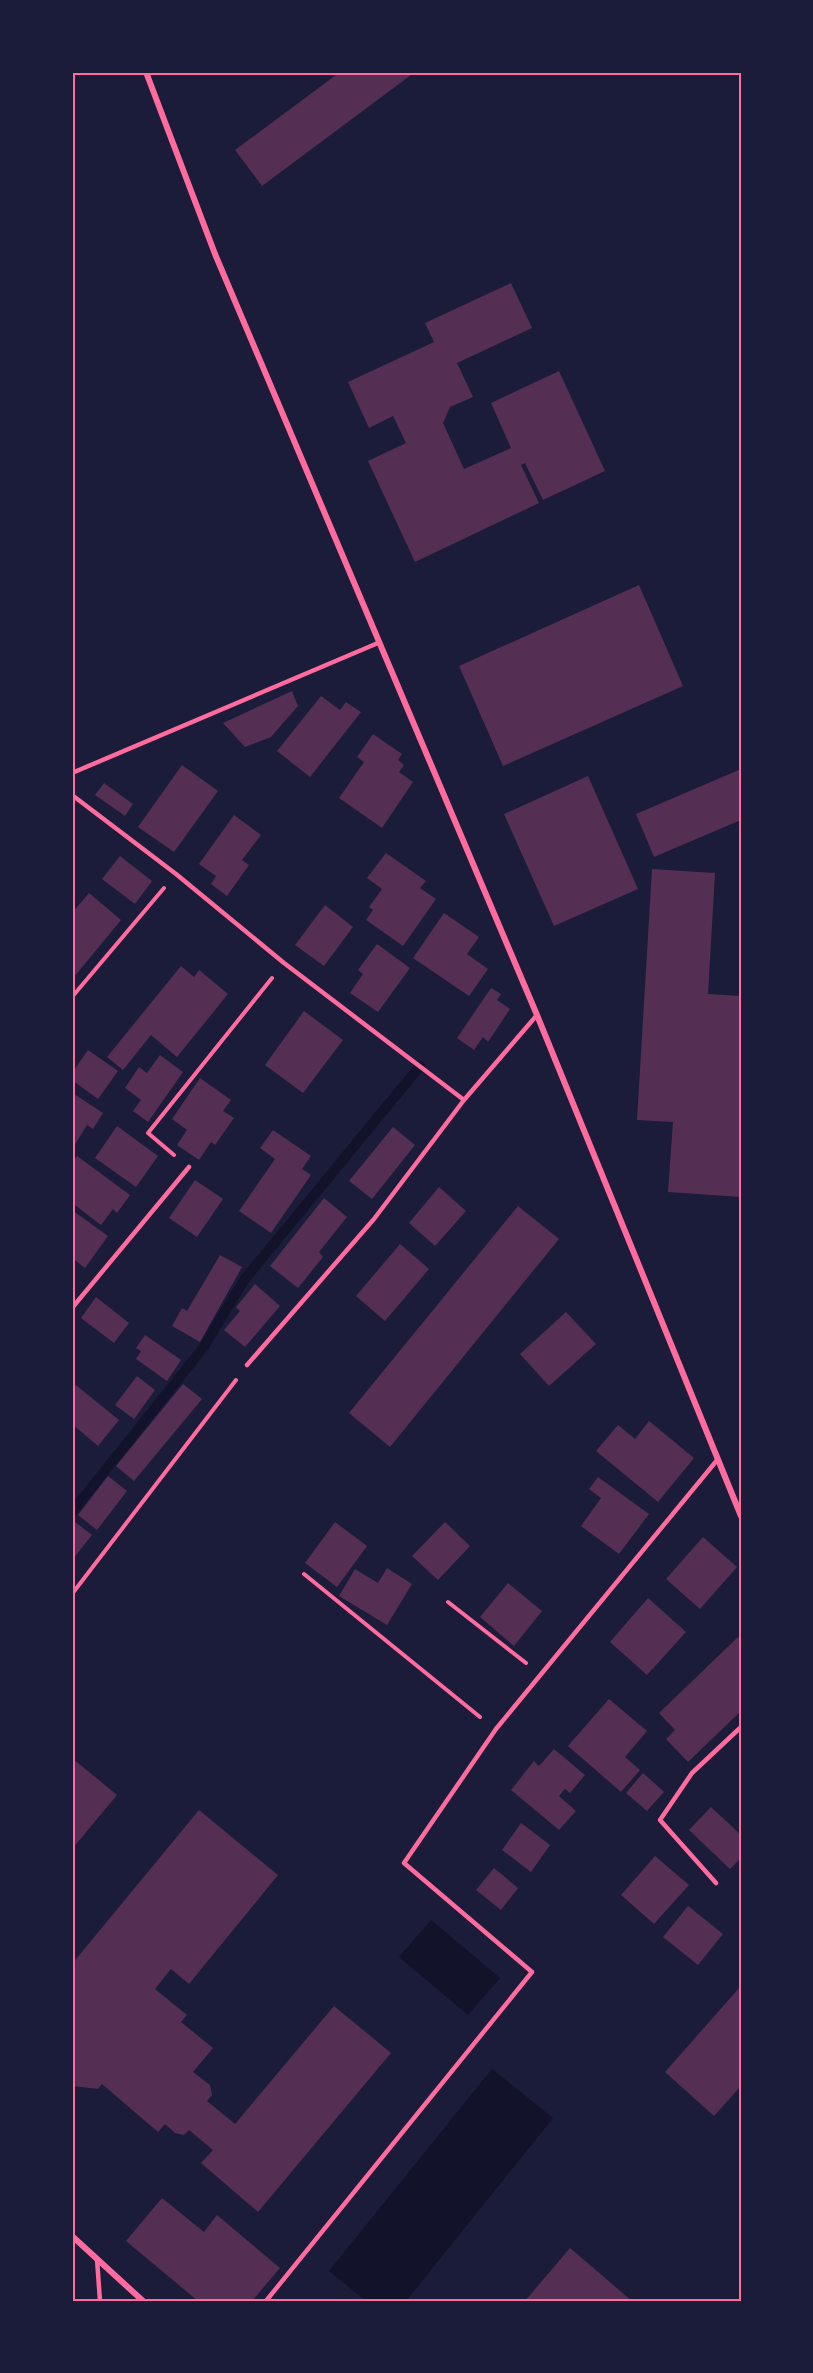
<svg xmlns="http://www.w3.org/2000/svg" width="813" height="2373" viewBox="0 0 813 2373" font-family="Ubuntu,sans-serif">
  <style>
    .water { fill: #12122b }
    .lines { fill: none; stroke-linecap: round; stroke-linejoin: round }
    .stream { stroke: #12122b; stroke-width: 10 }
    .building { fill: #542f53 }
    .path { stroke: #ff6b9d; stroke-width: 4 }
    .service { stroke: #ff6b9d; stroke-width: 4.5 }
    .minor { stroke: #ff6b9d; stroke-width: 6 }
    .neatline { fill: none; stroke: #ff6b9d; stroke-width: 2 }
  </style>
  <rect width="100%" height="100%" fill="#1b1b3a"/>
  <path class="water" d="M431 1920 500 1978 468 2015 399 1957Z
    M492 2069 553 2118 406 2301H366L329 2271Z"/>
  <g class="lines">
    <path class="stream" d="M72 1512 203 1348 244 1280 420 1066"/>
  </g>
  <path class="building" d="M340 72H415L262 186 235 150Z
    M511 283 532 328 457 363 473 397 450 407 443 423 464 469 511 448 491 403 559 371 605 471 543 500 525 463 521 465 539 503 415 562 368 461 406 443 393 416 369 428 348 382 434 342 425 323Z
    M639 585 683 686 503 766 459 666Z
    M292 691 298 706 271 737 245 747 223 723Z
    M321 696 340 710 346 702 361 712 310 777 277 751Z
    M373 734 402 754 398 760 404 765 399 772 413 782 382 828 339 798 364 762 357 757Z
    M182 765 218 791 174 852 138 827Z
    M741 769V820L654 857 636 814Z
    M588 776 638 889 554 926 504 814Z
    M104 783 133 804 125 816 95 795Z
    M234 815 261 835 242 860 249 865 227 896 211 884 216 876 199 864Z
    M386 853 426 881 420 888 436 899 403 946 366 920 373 910 369 907 382 889 367 878Z
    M120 856 152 881 135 904 102 879Z
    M652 869 715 873 708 994 741 996V1197L668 1192 673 1122 637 1120Z
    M89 893 121 920 74 977 72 913Z
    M325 905 353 927 324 966 295 945Z
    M444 913 479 937 467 954 488 969 469 996 413 958Z
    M377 944 410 968 378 1012 350 993 363 974 358 970Z
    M181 966 194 977 199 970 228 994 177 1057 151 1035 123 1070 107 1057Z
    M491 988 501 994 497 1000 510 1009 488 1042 483 1037 474 1050 457 1038Z
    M304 1011 343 1040 303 1093 265 1065Z
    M88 1050 118 1071 98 1099 72 1080V1073Z
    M160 1055 183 1072 148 1122 133 1111 141 1100 125 1088 139 1067 147 1073Z
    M200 1078 231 1100 223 1111 234 1118 215 1145 211 1142 199 1160 177 1145 187 1130 172 1119Z
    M74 1094 103 1113 93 1129 87 1125 74 1146 72 1145V1098Z
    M117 1126 158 1156 136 1187 95 1158Z
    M393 1127 415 1145 372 1199 349 1181Z
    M273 1130 311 1156 302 1169 311 1175 271 1233 239 1211 275 1159 260 1148Z
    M77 1156 130 1195 117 1213 113 1209 101 1225 72 1203V1163Z
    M195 1180 223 1199 197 1237 169 1218Z
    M439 1187 466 1211 435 1246 409 1223Z
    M324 1198 347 1217 319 1252 323 1257 298 1288 270 1266Z
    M518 1206 559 1239 390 1447 349 1413Z
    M72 1210 108 1236 85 1268 72 1258Z
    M400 1244 429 1269 385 1321 356 1296Z
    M220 1255 242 1267 200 1342 172 1326 182 1308 187 1311Z
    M255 1284 280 1306 245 1347 224 1330 240 1311 236 1307Z
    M96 1297 129 1323 114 1343 81 1318Z
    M566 1312 596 1344 549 1386 520 1354Z
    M145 1335 181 1360 167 1381 136 1359 141 1351 136 1348Z
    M137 1376 155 1390 134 1419 115 1405Z
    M72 1382 119 1420 98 1446 72 1424Z
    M183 1384 202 1399 134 1481 116 1466Z
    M649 1421 694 1458 658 1502 596 1451 618 1425 635 1439Z
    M108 1476 127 1491 97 1530 78 1515Z
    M598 1477 649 1514 619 1554 581 1526 601 1498 589 1489Z
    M75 1522 92 1535 72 1560V1525Z
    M335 1522 367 1546 337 1587 305 1563Z
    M445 1522 470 1546 438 1580 412 1556Z
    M703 1537 737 1567 700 1609 666 1579Z
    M387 1568 412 1584 387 1625 339 1596 355 1569 378 1583Z
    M508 1583 542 1611 514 1646 480 1617Z
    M648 1598 686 1632 647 1675 610 1642Z
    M738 1637 741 1640V1711L688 1762 666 1739 675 1730 659 1713Z
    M609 1699 647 1731 625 1757 640 1770 621 1792 568 1746Z
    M554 1749 585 1775 570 1793 565 1789 559 1796 576 1811 559 1830 511 1790 534 1761 539 1766Z
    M72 1758 117 1795 72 1849Z
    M643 1773 664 1792 647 1811 626 1793Z
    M711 1807 741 1835V1858L730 1869 689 1830Z
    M199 1810 278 1875 189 1984 171 1969 155 1989 187 2015 181 2022 213 2048 193 2072 210 2085 212 2095 207 2101 235 2124 334 2006 391 2053 258 2212 201 2163 213 2150 189 2130 184 2135 175 2133 165 2124 158 2132 102 2084 98 2089 72 2086V1964Z
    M521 1823 550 1845 531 1872 502 1850Z
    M655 1856 689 1885 654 1924 621 1895Z
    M494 1868 518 1888 501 1910 476 1890Z
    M688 1906 723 1934 698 1965 663 1937Z
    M740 1987 741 2086 714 2116 665 2072Z
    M162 2198 204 2232 217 2215 280 2268 252 2301H198L126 2241Z
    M570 2248 632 2301H525Z"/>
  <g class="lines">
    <path class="path" d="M72 997 164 888
      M174 1155 148 1133 272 978
      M304 1574 480 1717
      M72 1594 236 1380
      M448 1602 526 1663"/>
    <path class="service" d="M72 773 378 643
      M72 795 176 874 284 963 464 1100
      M72 1308 189 1167
      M247 1365 374 1219 464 1100 537 1015
      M716 1883 660 1820 692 1773 741 1727
      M97 2259 100 2301
      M266 2301 532 1972 404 1863 496 1729 718 1459"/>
    <path class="minor" d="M146 72 215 254 537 1015 741 1516
      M72 2236 143 2301"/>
  </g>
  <rect width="813" height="2373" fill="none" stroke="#1b1b3a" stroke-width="147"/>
  <rect x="74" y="74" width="666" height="2226" class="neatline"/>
</svg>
